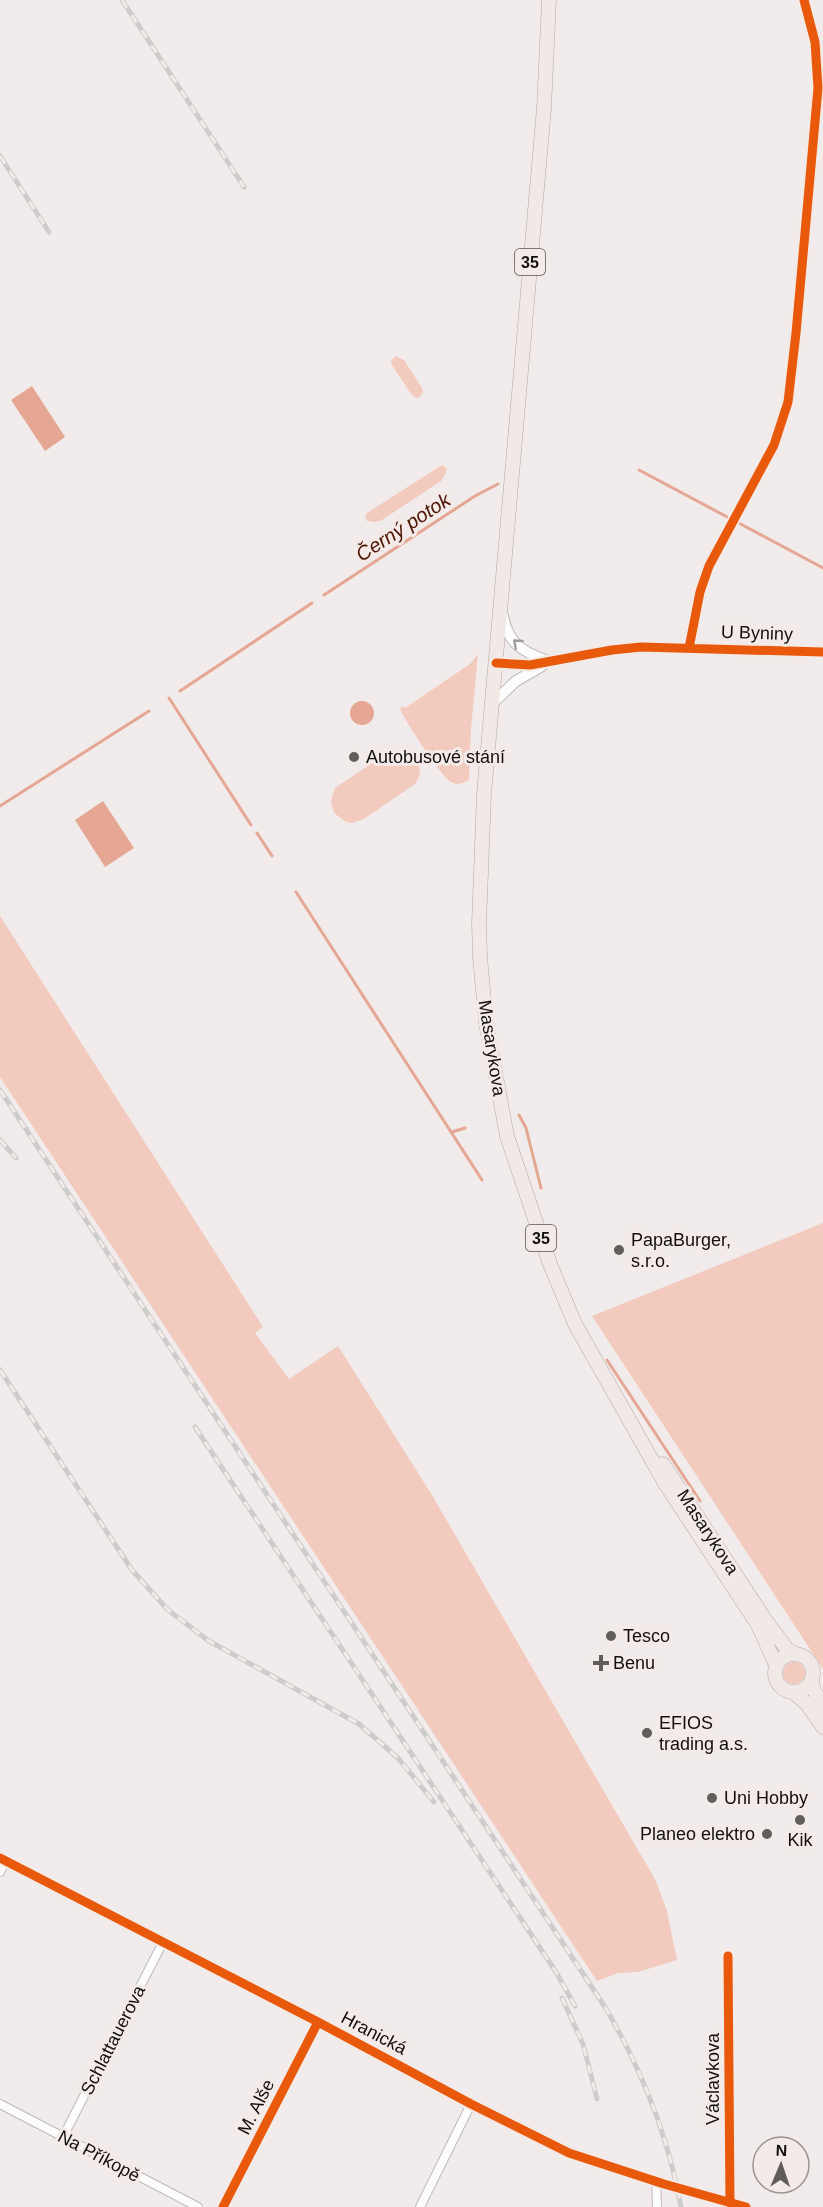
<svg xmlns="http://www.w3.org/2000/svg" width="823" height="2207" viewBox="0 0 823 2207" font-family="Helvetica,sans-serif">
  <style>
    .green { fill: #f3cabe }
    .water { fill: #e5a794 }
    .lines { fill: none; stroke-linecap: round; stroke-linejoin: round }
    .stream { stroke: #e5a794; stroke-width: 3 }
    .minor-casing { stroke: #bdb9b8; stroke-width: 10 }
    .tertiary-casing { stroke: #bdb9b8; stroke-width: 12 }
    .primary-casing { stroke: #b4a6a2; stroke-width: 15 }
    .minor { stroke: #fdfcfc; stroke-width: 8 }
    .tertiary { stroke: #fdfcfc; stroke-width: 10 }
    .primary { stroke: #f0e9e6; stroke-width: 14 }
    .rail-casing { stroke: #cdcccc; stroke-width: 5 }
    .rail { stroke: #f4ebe8; stroke-width: 3; stroke-dasharray: 9; stroke-linecap: butt }
    .cycleway-casing { stroke: #f4ebe8; stroke-width: 13 }
    .cycleway { stroke: #e8590c; stroke-width: 9 }
    .oneway { stroke: #9f9e9d }
    .poi-dot { fill: #605d5c; stroke: #f4ebe8; stroke-width: 2 }
    .labels { text-anchor: middle; dominant-baseline: central; stroke-width: 6; stroke-linejoin: round; paint-order: stroke }
    .shield { fill: #f4ebe8; stroke: #565250; stroke-width: 1.5 }
    .shield-label { font-size: 16px; font-weight: bold; fill: #12100f }
    .street-label { font-size: 18px; fill: #12100f; stroke: #f4ebe8 }
    .poi-label { font-size: 18px; fill: #12100f; stroke: #f4ebe8; text-anchor: start }
    .water-label { font-size: 20px; font-style: italic; fill: #4d1604; stroke: #f4ebe8 }
  </style>
  <rect width="100%" height="100%" fill="#f1eceb"/>
  <path class="green" d="M396 356 404 360 422 388 423 392 420 397 416 398 411 394 392 365 391 360Z
    M442 465 447 468 445 475 441 481 382 520 375 522 367 521 365 516 367 513Z
    M478 654 471 729 469 780C463 783 457 786 451 782 442 778 405 721 400 709L403 706 405 708 470 664Z
    M397 750C412 752 420 760 420 775L415 784 364 819 352 823 346 822 334 813 331 801 335 788 387 753Z
    M0 916 263 1327 255 1333 289 1379 338 1346 432 1495 656 1881 667 1911 677 1960 638 1972 618 1973 597 1981 0 1077Z
    M823 1223V1669L592 1316Z
    M783 1673a11 11 0 1 1 22 0a11 11 0 1 1-22 0Z"/>
  <path class="water" d="M32 386 65 437 45 451 11 400Z
    M350 713a12 12 0 1 1 24 0a12 12 0 1 1-24 0Z
    M103 801 134 848 105 867 75 820Z"/>
  <g class="lines">
    <path class="stream" d="M639 470 731 519
      M737 522 823 568
      M324 595 475 496 498 484
      M180 691 312 603
      M169 698 251 825
      M0 806 149 711
      M257 833 272 856
      M296 892 482 1180
      M519 1115 526 1128 541 1188
      M452 1132 465 1128
      M607 1360 700 1501"/>
    <g class="minor-casing">
      <path id="minor" d="M0 1872 6 1860
        M728 1956 730 2203
        M0 2104 198 2207
        M63 2137 163 1942
        M656 2181 657 2207
        M223 2207 318 2022
        M420 2207 471 2104"/>
    </g>
    <g class="tertiary-casing">
      <path id="tertiary" d="M503 616C508 644 523 652 548 661
        M689 648 700 592 709 566 774 445 788 402 796 333 818 88 815 42 804 0
        M496 663 530 665 612 650 641 647 823 652
        M492 704 516 681 542 666
        M0 1858 318 2022 471 2104 569 2153 664 2184 746 2207"/>
    </g>
    <g class="primary-casing">
      <path id="primary" d="M549 0 544 108 484 794 479 924 480 957 486 1023 507 1136 550 1264 575 1324 666 1485 758 1625 776 1665
        M663 1464 766 1621 787 1649 795 1654
        M775 1673a19 19 0 1 1 38 0a19 19 0 1 1-38 0Z
        M812 1681 813 1688 823 1708
        M794 1693 807 1704 823 1727"/>
    </g>
    <use href="#minor" class="minor"/>
    <use href="#tertiary" class="tertiary"/>
    <use href="#primary" class="primary"/>
    <g class="rail-casing">
      <path id="rail" d="M122 0 244 187
        M0 156 49 232
        M0 1090 605 2007C642 2070 668 2135 681 2207
        M0 1140 16 1158
        M0 1370 132 1570 168 1610 209 1641 359 1724 398 1758 434 1802
        M195 1427 556 1972 575 2006
        M562 1998 583 2044 597 2099"/>
    </g>
    <use href="#rail" class="rail"/>
    <g class="cycleway-casing">
      <path id="cycleway" d="M689 648 700 592 709 566 774 445 788 402 796 333 818 88 815 42 804 0
        M496 663 530 665 612 650 641 647 823 652
        M0 1858 318 2022 471 2104 569 2153 664 2184 746 2207
        M728 1956 730 2203
        M223 2207 318 2022"/>
    </g>
    <use href="#cycleway" class="cycleway"/>
  </g>
  <defs><path id="oneway-chevron" d="M-2-3.5L2.5 0L-2 3.5" fill="none" stroke-width="1.6" stroke-linecap="round" stroke-linejoin="round" transform="scale(1.5)"/></defs>
  <use class="oneway" href="#oneway-chevron" transform="translate(517 643) rotate(-139)"/>
  <g class="poi-dot">
    <circle cx="354" cy="757" r="6"/>
    <circle cx="619" cy="1250" r="6"/>
    <circle cx="611" cy="1636" r="6"/>
    <path d="M598 1654h6v6h6v6h-6v6h-6v-6h-6v-6h6z"/>
    <circle cx="647" cy="1733" r="6"/>
    <circle cx="712" cy="1798" r="6"/>
    <circle cx="800" cy="1820" r="6"/>
    <circle cx="767" cy="1834" r="6"/>
  </g>
  <g class="labels">
    <g class="shield">
      <rect x="515" y="249" width="30" height="26" rx="4.5"/>
      <rect x="526" y="1225" width="30" height="26" rx="4.5"/>
    </g>
    <g class="shield-label">
      <text x="530" y="262">35</text>
      <text x="541" y="1238">35</text>
    </g>
    <g class="street-label">
      <text transform="translate(757 633) rotate(2)">U Byniny</text>
      <text transform="translate(492 1048) rotate(81)">Masarykova</text>
      <text transform="translate(708 1532) rotate(57)">Masarykova</text>
      <text transform="translate(374 2033) rotate(28)">Hranická</text>
      <text transform="translate(113 2040) rotate(-63)">Schlattauerova</text>
      <text transform="translate(713 2079) rotate(-90)">Václavkova</text>
      <text transform="translate(256 2107) rotate(-63)">M. Alše</text>
      <text transform="translate(99 2156) rotate(28)">Na Příkopě</text>
    </g>
    <g class="poi-label">
      <text x="366" y="757">Autobusové stání</text>
      <text x="631" y="1240">PapaBurger,<tspan x="631" dy="21">s.r.o.</tspan></text>
      <text x="623" y="1636">Tesco</text>
      <text x="613" y="1663">Benu</text>
      <text x="659" y="1723">EFIOS<tspan x="659" dy="21">trading a.s.</tspan></text>
      <text x="724" y="1798">Uni Hobby</text>
      <text x="755" y="1834" text-anchor="end">Planeo elektro</text>
      <text x="800" y="1840" text-anchor="middle">Kik</text>
    </g>
    <g class="water-label">
      <text transform="translate(403 527) rotate(-33)">Černý potok</text>
    </g>
  </g>
  <g transform="translate(781 2165) rotate(2)"><circle r="28" fill="#f4ebe8" stroke="#9a9391" stroke-width="1.5"/>
  <path d="M0-4.5L10 22L0 15L-10 22Z" fill="#605d5c"/>
  <text y="-9" font-size="16" font-weight="bold" text-anchor="middle" fill="#12100f">N</text>
  </g>
</svg>
